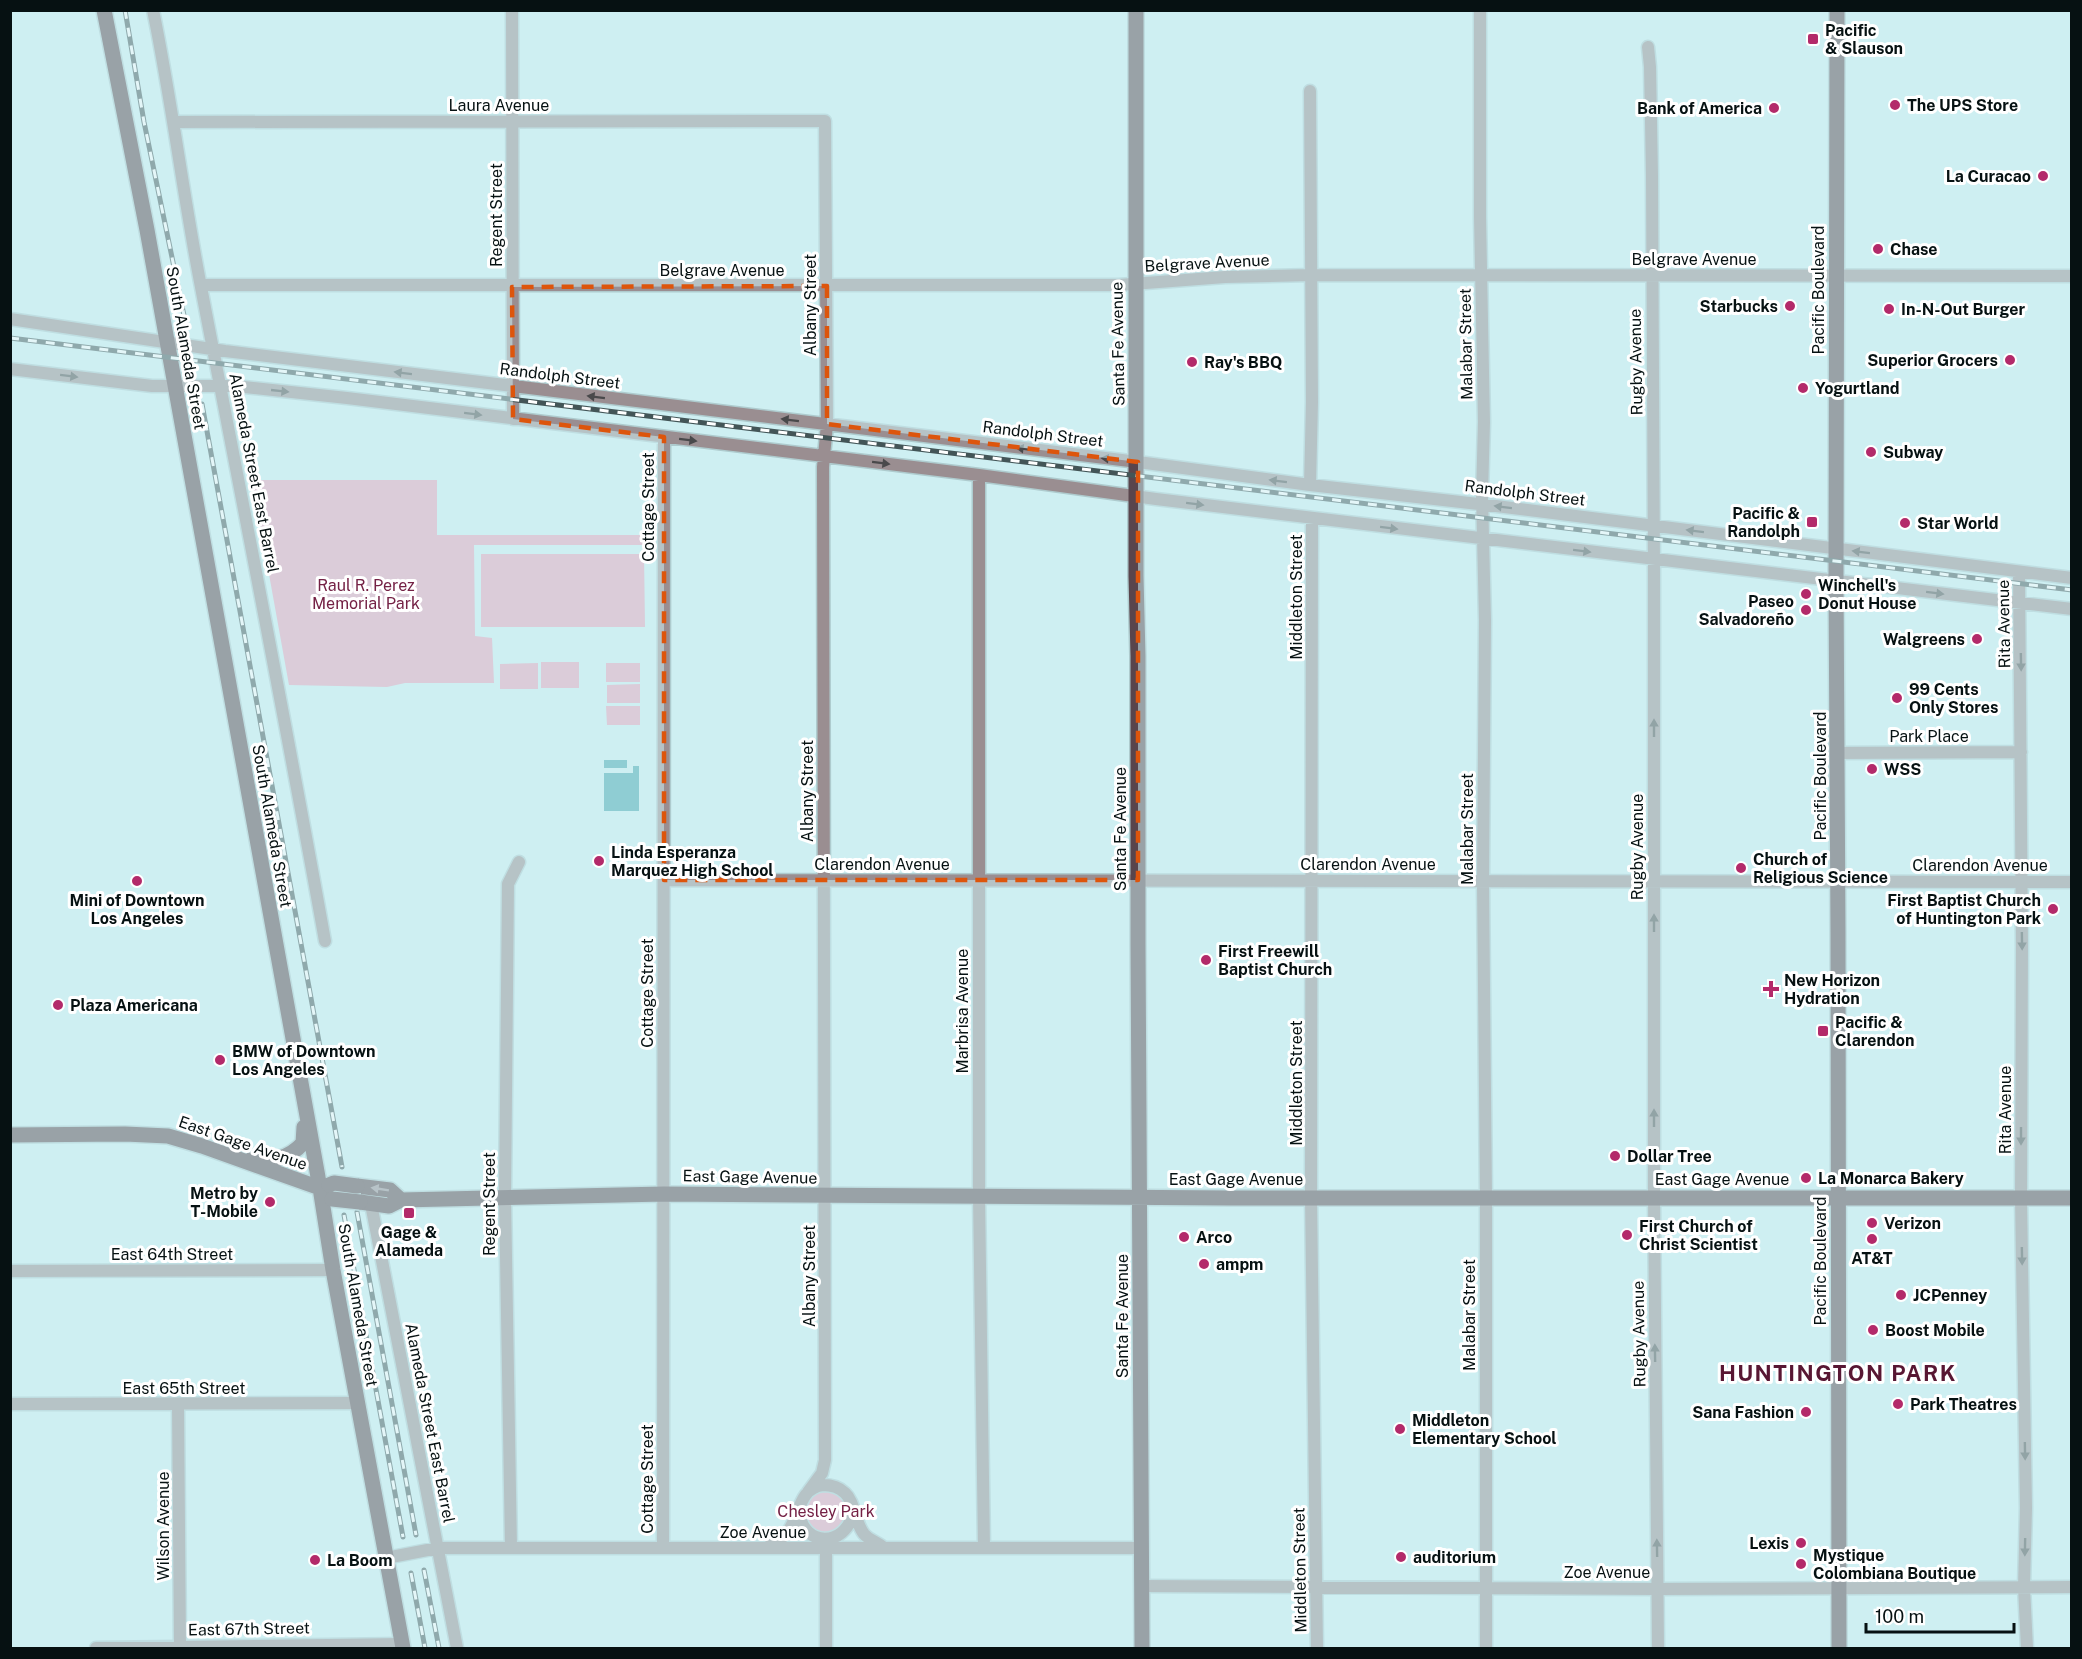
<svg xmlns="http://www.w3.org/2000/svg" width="2082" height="1659" viewBox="0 0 2082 1659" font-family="'Public Sans',sans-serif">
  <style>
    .green { fill: #eaa2ba }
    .water { fill: #43a5ad }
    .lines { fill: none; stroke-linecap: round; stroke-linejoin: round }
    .minor-casing { stroke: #aecbce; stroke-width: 15 }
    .major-casing { stroke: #aecbce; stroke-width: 18 }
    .minor { stroke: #9a8e91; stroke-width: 12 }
    .major { stroke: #59454c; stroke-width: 15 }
    .rail-casing { stroke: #435557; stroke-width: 5 }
    .rail { stroke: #fff; stroke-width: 3; stroke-dasharray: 9; stroke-linecap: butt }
    .major-bridge-casing { stroke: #aecbce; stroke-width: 18; stroke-linecap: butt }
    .major-bridge { stroke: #59454c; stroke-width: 15 }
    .oneway { fill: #49494b }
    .oneway2 { fill: #9b8f94 }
    .marked { fill: none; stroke: #dd550c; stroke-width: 4.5; stroke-dasharray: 12 8; stroke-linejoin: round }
    .poi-dot { fill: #b32a6a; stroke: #fff; stroke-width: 2 }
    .labels { text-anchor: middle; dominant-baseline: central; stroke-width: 6; stroke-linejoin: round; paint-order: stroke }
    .poi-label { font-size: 16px; font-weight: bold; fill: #061112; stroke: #fff; text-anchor: start }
    .street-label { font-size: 16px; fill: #061112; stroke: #fff }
    .park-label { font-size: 16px; fill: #742145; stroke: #fff }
    .district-label { font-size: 22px; font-weight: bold; letter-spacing: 1.5px; fill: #581733; stroke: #fff }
  </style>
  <rect width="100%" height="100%" fill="#ceeff2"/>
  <path class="green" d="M252 480H437V535H652V545H474L475 636 492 638 494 683H405L387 687 289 685Z
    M481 554H644L645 627H481Z
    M541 662H579V688H541Z
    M538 663V689H500V664Z
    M606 663H640V682H606Z
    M640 684V703H607V685Z
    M606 706H640V725H607Z
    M804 1511a22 22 0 1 1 44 0a22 22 0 1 1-44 0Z"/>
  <path class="water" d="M604 760H627V768H604Z
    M633 766H639V811H604V773H633Z"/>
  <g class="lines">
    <g class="minor-casing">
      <path id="minor" d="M153 10C172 102 183 195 201 287 243 505 286 723 325 941
        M512 10 513 419
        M1480 10V217L1484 422 1482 495 1485 620 1483 881 1486 1197V1648
        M1648 47 1650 67 1652 176 1654 572V1197L1658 1648
        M1310 91 1312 402 1310 485
        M173 122 825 121 827 424 823 467 825 1460 822 1473 808 1492
        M201 285H1119L1225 277 1311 275 2072 276
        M10 319 225 351 1138 462 1310 485 1496 506 2072 578
        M10 369 152 386H235L347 398 979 475 1156 499 2072 609
        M979 475V1196L984 1548
        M1312 518 1311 1197 1317 1648
        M2019 572 2022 946 2021 1198 2026 1508 2024 1587 2027 1648
        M1838 753 2021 752
        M664 880 2072 882
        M371 1204 457 1648
        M10 1271 333 1270
        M10 1404 357 1403
        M178 1405 180 1647
        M799 1512C803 1547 845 1548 853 1513
        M826 1539V1648
        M768 1547C775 1542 784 1538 789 1530 800 1514 799 1488 823 1485 831 1485 839 1487 845 1493 855 1502 854 1521 864 1534 869 1540 877 1542 883 1547
        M511 1548 505 1198 508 884 519 862
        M663 1548 664 437
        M386 1558 438 1548H1142
        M1142 1586 1658 1589 2072 1587
        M96 1648 402 1644"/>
    </g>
    <g class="major-casing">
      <path id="major" d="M104 10 147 230 320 1188 333 1270 403 1648
        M1136 10V576L1138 656V944L1142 1648
        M1837 10 1836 582 1838 932 1839 1648
        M10 1135 125 1134 168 1136 202 1146 320 1188 325 1193
        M250 1160C271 1162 289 1159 303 1143L304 1127
        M357 1186 390 1190 401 1200
        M360 1202 389 1206 401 1200 664 1194 1231 1198H2072"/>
    </g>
    <use href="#minor" class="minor"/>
    <use href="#major" class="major"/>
    <g class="rail-casing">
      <path id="rail" d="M125 10 144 122 186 325
        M10 338 2072 590
        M202 404 342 1167
        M357 1212 416 1535
        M344 1215 403 1537
        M424 1570 439 1648
        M411 1573 425 1648"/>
    </g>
    <use href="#rail" class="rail"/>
    <g class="major-bridge-casing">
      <path id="major-bridge" d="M329 1185 334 1183 357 1186
        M332 1199 360 1202"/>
    </g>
    <use href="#major-bridge" class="major-bridge"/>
  </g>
  <defs><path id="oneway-solid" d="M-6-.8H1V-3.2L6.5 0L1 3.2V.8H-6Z" transform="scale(1.5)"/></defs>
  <g class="oneway">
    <use href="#oneway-solid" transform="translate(403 373) rotate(-173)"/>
    <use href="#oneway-solid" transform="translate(69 376) rotate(7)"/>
    <use href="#oneway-solid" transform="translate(280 391) rotate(6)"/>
    <use href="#oneway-solid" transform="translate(596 397) rotate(-173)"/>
    <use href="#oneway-solid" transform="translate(473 414) rotate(7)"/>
    <use href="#oneway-solid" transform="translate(790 420) rotate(-173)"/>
    <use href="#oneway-solid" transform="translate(688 440) rotate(7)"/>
    <use href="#oneway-solid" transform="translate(1025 449) rotate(-173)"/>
    <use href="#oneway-solid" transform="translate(1110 459) rotate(-174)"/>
    <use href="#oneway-solid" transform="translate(881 463) rotate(7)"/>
    <use href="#oneway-solid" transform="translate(1278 481) rotate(-173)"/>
    <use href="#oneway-solid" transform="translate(1195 504) rotate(7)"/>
    <use href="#oneway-solid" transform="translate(1503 507) rotate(-173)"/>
    <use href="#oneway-solid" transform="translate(1389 528) rotate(7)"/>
    <use href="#oneway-solid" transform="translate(1695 531) rotate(-173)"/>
    <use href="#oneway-solid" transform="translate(1582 551) rotate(7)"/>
    <use href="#oneway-solid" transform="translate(1861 552) rotate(-173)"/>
    <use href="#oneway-solid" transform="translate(1935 593) rotate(7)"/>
    <use href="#oneway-solid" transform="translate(2021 662) rotate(89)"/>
    <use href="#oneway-solid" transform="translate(1654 728) rotate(-90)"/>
    <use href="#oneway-solid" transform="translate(1654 923) rotate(-90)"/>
    <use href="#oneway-solid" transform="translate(2022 941) rotate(89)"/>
    <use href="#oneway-solid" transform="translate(1654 1118) rotate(-90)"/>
    <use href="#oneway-solid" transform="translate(2021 1136) rotate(90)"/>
    <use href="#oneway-solid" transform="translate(2022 1256) rotate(89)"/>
    <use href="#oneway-solid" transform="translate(1655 1353) rotate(-91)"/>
    <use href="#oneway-solid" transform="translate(2025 1451) rotate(89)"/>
    <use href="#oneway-solid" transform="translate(2025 1547) rotate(91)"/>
    <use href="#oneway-solid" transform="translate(1657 1548) rotate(-91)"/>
  </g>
  <use class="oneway2" href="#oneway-solid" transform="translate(380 1189) rotate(-171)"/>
  <path d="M0 0H2082V1659H0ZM827 286V424L1138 462V880H664V437L513 419 512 287Z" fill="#ceeff2" fill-opacity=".55" fill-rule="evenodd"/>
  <path class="marked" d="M827 286V424L1138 462V880H664V437L513 419 512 287Z"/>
  <g class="poi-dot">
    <rect x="1807" y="33" width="12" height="12" rx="3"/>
    <circle cx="1895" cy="105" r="6"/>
    <circle cx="1774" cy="108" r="6"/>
    <circle cx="2043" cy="176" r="6"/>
    <circle cx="1878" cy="249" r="6"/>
    <circle cx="1790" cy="306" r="6"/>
    <circle cx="1889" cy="309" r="6"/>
    <circle cx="2010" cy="360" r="6"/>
    <circle cx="1192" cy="362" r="6"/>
    <circle cx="1803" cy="388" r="6"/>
    <circle cx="1871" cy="452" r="6"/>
    <rect x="1806" y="516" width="12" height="12" rx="3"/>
    <circle cx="1905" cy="523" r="6"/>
    <circle cx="1806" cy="594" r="6"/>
    <circle cx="1806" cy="610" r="6"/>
    <circle cx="1977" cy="639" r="6"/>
    <circle cx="1897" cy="698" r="6"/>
    <circle cx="1872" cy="769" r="6"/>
    <circle cx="599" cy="861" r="6"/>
    <circle cx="1741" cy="868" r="6"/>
    <circle cx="137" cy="881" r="6"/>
    <circle cx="2053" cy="909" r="6"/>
    <circle cx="1206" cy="960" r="6"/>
    <path d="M1768 980h6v6h6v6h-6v6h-6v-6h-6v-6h6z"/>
    <circle cx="58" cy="1005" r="6"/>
    <rect x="1817" y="1025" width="12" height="12" rx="3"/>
    <circle cx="220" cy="1060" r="6"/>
    <circle cx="1615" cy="1156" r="6"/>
    <circle cx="1806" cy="1178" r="6"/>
    <circle cx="270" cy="1202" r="6"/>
    <rect x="403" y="1207" width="12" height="12" rx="3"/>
    <circle cx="1872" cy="1223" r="6"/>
    <circle cx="1627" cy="1235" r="6"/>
    <circle cx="1184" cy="1237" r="6"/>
    <circle cx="1872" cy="1239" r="6"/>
    <circle cx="1204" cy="1264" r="6"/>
    <circle cx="1901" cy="1295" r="6"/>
    <circle cx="1873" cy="1330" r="6"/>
    <circle cx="1898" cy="1404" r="6"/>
    <circle cx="1806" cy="1412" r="6"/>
    <circle cx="1400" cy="1429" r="6"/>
    <circle cx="1801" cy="1543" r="6"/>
    <circle cx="1401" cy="1557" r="6"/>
    <circle cx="315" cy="1560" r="6"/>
    <circle cx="1801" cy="1564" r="6"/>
  </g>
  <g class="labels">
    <g class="poi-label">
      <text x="1825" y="30">Pacific<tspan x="1825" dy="18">&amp; Slauson</tspan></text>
      <text x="1907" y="105">The UPS Store</text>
      <text x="1762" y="108" text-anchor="end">Bank of America</text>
      <text x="2031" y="176" text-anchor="end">La Curacao</text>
      <text x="1890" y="249">Chase</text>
      <text x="1778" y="306" text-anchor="end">Starbucks</text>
      <text x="1901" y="309">In-N-Out Burger</text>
      <text x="1998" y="360" text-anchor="end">Superior Grocers</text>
      <text x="1204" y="362">Ray's BBQ</text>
      <text x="1815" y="388">Yogurtland</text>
      <text x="1883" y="452">Subway</text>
      <text x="1800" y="513" text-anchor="end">Pacific &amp;<tspan x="1800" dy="18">Randolph</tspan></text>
      <text x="1917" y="523">Star World</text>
      <text x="1818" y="585">Winchell's<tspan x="1818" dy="18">Donut House</tspan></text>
      <text x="1794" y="601" text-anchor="end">Paseo<tspan x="1794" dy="18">Salvadoreño</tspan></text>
      <text x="1965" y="639" text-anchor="end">Walgreens</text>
      <text x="1909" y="689">99 Cents<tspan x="1909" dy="18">Only Stores</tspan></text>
      <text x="1884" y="769">WSS</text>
      <text x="611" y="852">Linda Esperanza<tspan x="611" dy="18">Marquez High School</tspan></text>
      <text x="1753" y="859">Church of<tspan x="1753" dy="18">Religious Science</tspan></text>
      <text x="137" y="900" text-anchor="middle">Mini of Downtown<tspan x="137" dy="18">Los Angeles</tspan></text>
      <text x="2041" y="900" text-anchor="end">First Baptist Church<tspan x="2041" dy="18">of Huntington Park</tspan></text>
      <text x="1218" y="951">First Freewill<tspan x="1218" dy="18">Baptist Church</tspan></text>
      <text x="1784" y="980">New Horizon<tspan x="1784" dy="18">Hydration</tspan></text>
      <text x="70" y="1005">Plaza Americana</text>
      <text x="1835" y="1022">Pacific &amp;<tspan x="1835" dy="18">Clarendon</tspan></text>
      <text x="232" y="1051">BMW of Downtown<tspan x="232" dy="18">Los Angeles</tspan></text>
      <text x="1627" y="1156">Dollar Tree</text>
      <text x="1818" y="1178">La Monarca Bakery</text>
      <text x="258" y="1193" text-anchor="end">Metro by<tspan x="258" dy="18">T-Mobile</tspan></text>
      <text x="1884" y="1223">Verizon</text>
      <text x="1639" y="1226">First Church of<tspan x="1639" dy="18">Christ Scientist</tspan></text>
      <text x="409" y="1232" text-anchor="middle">Gage &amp;<tspan x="409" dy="18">Alameda</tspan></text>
      <text x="1196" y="1237">Arco</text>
      <text x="1872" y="1258" text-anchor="middle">AT&amp;T</text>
      <text x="1216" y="1264">ampm</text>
      <text x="1913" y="1295">JCPenney</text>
      <text x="1885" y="1330">Boost Mobile</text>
      <text x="1910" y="1404">Park Theatres</text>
      <text x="1794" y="1412" text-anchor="end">Sana Fashion</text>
      <text x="1412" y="1420">Middleton<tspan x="1412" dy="18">Elementary School</tspan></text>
      <text x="1789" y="1543" text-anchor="end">Lexis</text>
      <text x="1813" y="1555">Mystique<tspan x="1813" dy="18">Colombiana Boutique</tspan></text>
      <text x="1413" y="1557">auditorium</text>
      <text x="327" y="1560">La Boom</text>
    </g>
    <g class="street-label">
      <text x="499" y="105">Laura Avenue</text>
      <text transform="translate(496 215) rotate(-90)">Regent Street</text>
      <text x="1694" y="259">Belgrave Avenue</text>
      <text transform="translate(1207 263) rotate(-3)">Belgrave Avenue</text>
      <text x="722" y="270">Belgrave Avenue</text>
      <text transform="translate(1818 290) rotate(-90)">Pacific Boulevard</text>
      <text transform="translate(810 305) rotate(-90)">Albany Street</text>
      <text transform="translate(1118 344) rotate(-91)">Santa Fe Avenue</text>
      <text transform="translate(1466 344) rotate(-91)">Malabar Street</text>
      <text transform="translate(186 348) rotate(80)">South Alameda Street</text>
      <text transform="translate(1636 362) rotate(-91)">Rugby Avenue</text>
      <text transform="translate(560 376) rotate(7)">Randolph Street</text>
      <text transform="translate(1043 434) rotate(7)">Randolph Street</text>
      <text transform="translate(254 473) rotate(79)">Alameda Street East Barrel</text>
      <text transform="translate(1525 493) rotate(7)">Randolph Street</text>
      <text transform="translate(648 507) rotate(-90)">Cottage Street</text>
      <text transform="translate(1296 597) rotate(-90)">Middleton Street</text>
      <text transform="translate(2004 624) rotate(-91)">Rita Avenue</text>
      <text x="1929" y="736">Park Place</text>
      <text transform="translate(1820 776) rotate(-90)">Pacific Boulevard</text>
      <text transform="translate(807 791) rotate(-90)">Albany Street</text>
      <text transform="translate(272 826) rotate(80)">South Alameda Street</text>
      <text transform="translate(1120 829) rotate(-90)">Santa Fe Avenue</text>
      <text transform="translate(1467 829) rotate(-90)">Malabar Street</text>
      <text transform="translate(1637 847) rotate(-90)">Rugby Avenue</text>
      <text x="882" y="864">Clarendon Avenue</text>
      <text x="1368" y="864">Clarendon Avenue</text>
      <text x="1980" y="865">Clarendon Avenue</text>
      <text transform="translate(647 993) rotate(-90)">Cottage Street</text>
      <text transform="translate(962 1011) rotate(-90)">Marbrisa Avenue</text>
      <text transform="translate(1296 1083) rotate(-90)">Middleton Street</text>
      <text transform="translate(2005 1110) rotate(-90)">Rita Avenue</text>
      <text transform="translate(243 1143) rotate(19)">East Gage Avenue</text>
      <text transform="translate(750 1177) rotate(1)">East Gage Avenue</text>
      <text x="1236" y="1179">East Gage Avenue</text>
      <text x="1722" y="1179">East Gage Avenue</text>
      <text transform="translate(489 1204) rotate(-90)">Regent Street</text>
      <text x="172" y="1254">East 64th Street</text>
      <text transform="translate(1820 1261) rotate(-90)">Pacific Boulevard</text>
      <text transform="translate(809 1276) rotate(-90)">Albany Street</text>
      <text transform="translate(358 1305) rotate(80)">South Alameda Street</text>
      <text transform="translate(1469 1315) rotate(-90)">Malabar Street</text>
      <text transform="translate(1122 1316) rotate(-90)">Santa Fe Avenue</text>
      <text transform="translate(1639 1334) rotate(-91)">Rugby Avenue</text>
      <text x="184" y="1388">East 65th Street</text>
      <text transform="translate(430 1423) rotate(79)">Alameda Street East Barrel</text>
      <text transform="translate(647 1479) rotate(-90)">Cottage Street</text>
      <text transform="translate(163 1526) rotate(-90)">Wilson Avenue</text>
      <text x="763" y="1532">Zoe Avenue</text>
      <text transform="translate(1300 1570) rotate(-91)">Middleton Street</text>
      <text x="1607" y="1572">Zoe Avenue</text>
      <text transform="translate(249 1629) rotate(-1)">East 67th Street</text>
    </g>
    <g class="park-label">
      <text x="366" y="585">Raul R. Perez<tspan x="366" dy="18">Memorial Park</tspan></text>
      <text x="826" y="1511">Chesley Park</text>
    </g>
    <g class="district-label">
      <text x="1838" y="1373">HUNTINGTON PARK</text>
    </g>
  </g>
  <rect width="2082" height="1659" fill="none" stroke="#061112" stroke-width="24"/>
  <path d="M1866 1623v9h148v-9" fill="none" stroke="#061112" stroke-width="3"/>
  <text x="1875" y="1623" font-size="18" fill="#061112" stroke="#ffffff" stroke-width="4.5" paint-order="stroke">100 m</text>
</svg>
